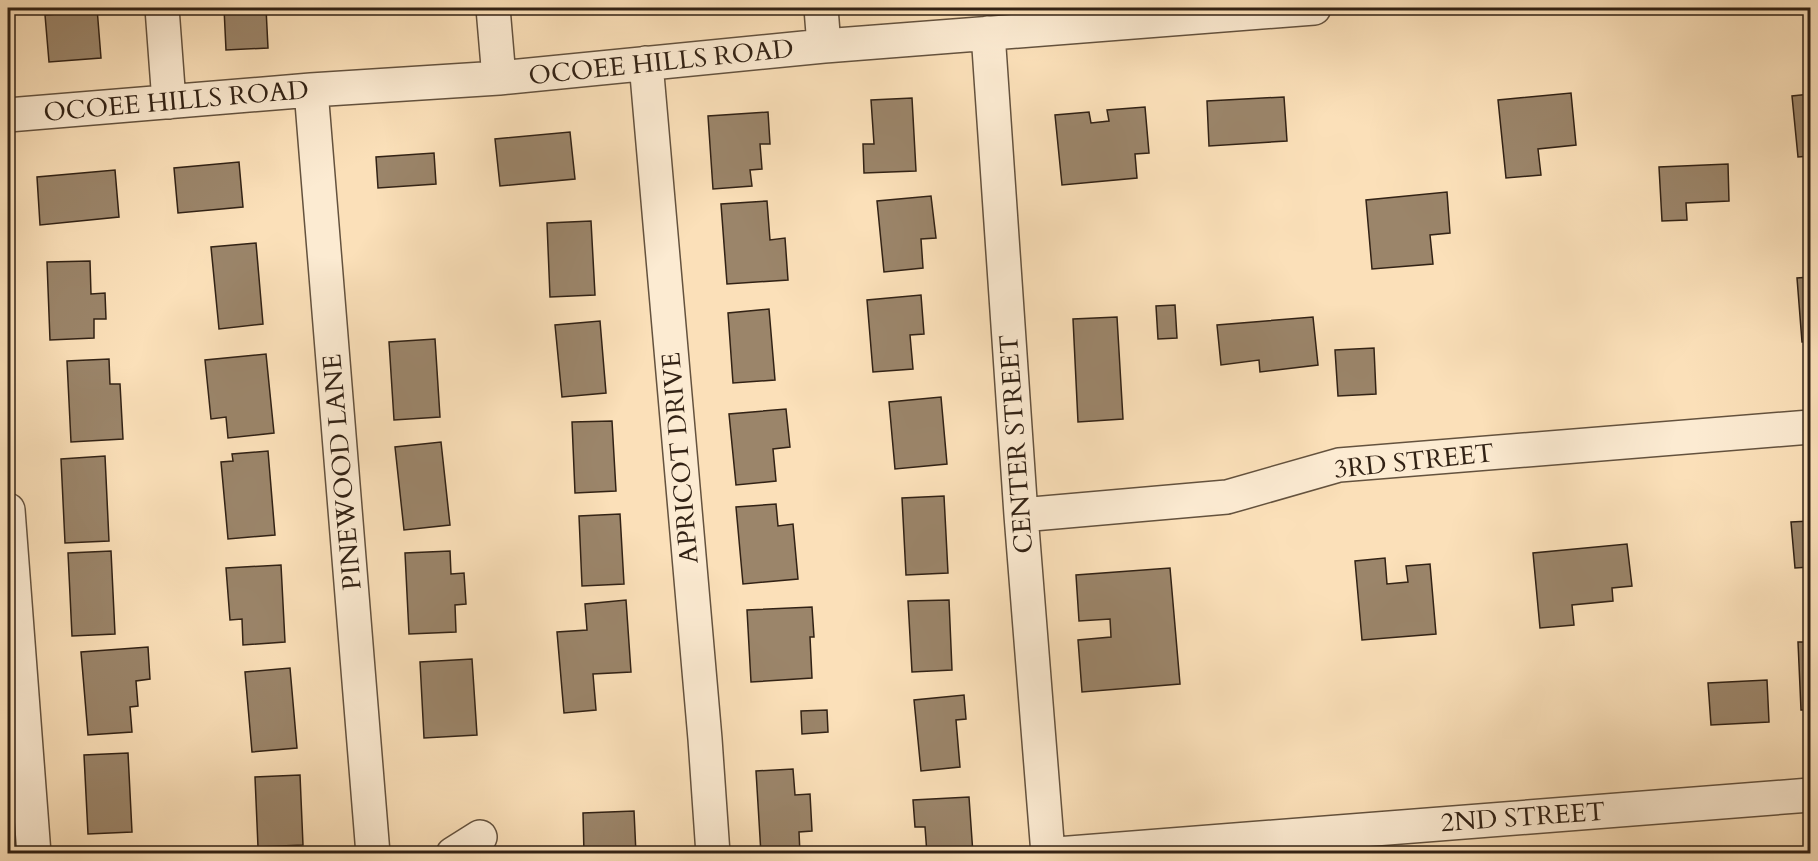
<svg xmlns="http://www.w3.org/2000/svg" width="1818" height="861" viewBox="0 0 1818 861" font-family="Cardo,serif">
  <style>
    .building { fill: #9b856a; stroke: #322215; stroke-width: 1.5 }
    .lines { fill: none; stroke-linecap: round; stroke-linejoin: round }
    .minor-casing { stroke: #64523e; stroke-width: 36 }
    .minor { stroke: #fcebd2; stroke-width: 33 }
    .labels { text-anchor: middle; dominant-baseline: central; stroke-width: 4.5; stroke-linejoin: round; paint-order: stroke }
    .street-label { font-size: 26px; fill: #322215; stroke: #fcebd2 }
  </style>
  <rect width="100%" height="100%" fill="#fbe0b9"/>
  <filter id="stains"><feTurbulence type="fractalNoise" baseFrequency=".00333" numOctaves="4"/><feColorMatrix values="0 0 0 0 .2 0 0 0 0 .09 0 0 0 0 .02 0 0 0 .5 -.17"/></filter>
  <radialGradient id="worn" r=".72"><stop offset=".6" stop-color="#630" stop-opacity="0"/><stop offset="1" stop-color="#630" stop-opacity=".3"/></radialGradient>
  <path class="building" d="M57 8H97L101 58 49 62 45 15 57 14Z
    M224 8H266L268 48 226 50Z
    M552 8H595L596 10 552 12Z
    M1571 93 1576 145 1538 149 1541 175 1506 178 1498 100Z
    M1810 94V156L1798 157 1792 96Z
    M1284 97 1287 141 1209 146 1207 101Z
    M912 98 916 171 864 173 863 144H874L871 100Z
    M1145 107 1149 153 1135 154 1137 178 1062 185 1055 115 1089 112 1091 123 1109 121 1107 110Z
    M768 112 770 144H760L762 169 750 170 752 186 713 189 708 116Z
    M570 132 575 179 500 186 495 139Z
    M434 153 436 184 378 188 376 157Z
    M239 162 243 207 178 213 174 168Z
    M1728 164 1729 201 1686 203 1687 220 1662 221 1659 167Z
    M115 170 119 217 40 225 37 177Z
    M1447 192 1450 233 1430 235 1433 264 1372 269 1366 200Z
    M931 196 936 238 921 239 923 268 884 272 877 201Z
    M767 201 770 240 785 238 788 280 727 284 721 204Z
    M591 221 595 295 550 297 547 223Z
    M256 243 263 324 219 329 211 247Z
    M90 261 91 294 105 293 106 319H94V338L50 340 47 262Z
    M1810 277V341L1802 342 1797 278Z
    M921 295 924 334 910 335 913 369 873 372 867 300Z
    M1175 305 1177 338 1158 339 1156 306Z
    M769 309 775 380 733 383 728 313Z
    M1117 317 1123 419 1078 422 1073 319Z
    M1313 317 1318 365 1260 372 1259 360 1221 365 1217 325Z
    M600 321 606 393 562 397 555 325Z
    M435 339 440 417 394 420 389 342Z
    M1374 348 1376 394 1338 396 1335 350Z
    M266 354 274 433 228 438 226 417 211 419 205 360Z
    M109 359 110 384H120L123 439 71 442 67 361Z
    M941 397 947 464 895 469 889 402Z
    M786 409 790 447 773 449 776 481 736 485 729 414Z
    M612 421 616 491 575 493 572 422Z
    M441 442 450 525 404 530 395 447Z
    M268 451 275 535 228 539 221 462 233 461 232 454Z
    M105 456 109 541 65 543 61 459Z
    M944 496 948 573 906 575 902 498Z
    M776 504 778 526 793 524 798 579 743 584 736 507Z
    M620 514 624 584 582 586 579 516Z
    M1810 521V567L1795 568 1791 522Z
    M1627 544 1632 586 1612 588 1613 601 1572 605 1574 625 1540 628 1533 553Z
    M111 551 115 634 72 636 68 553Z
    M450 551 451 574 464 573 466 604 455 605 456 632 409 634 405 553Z
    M1385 558 1387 584 1408 582 1406 566 1430 564 1436 634 1362 640 1355 561Z
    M281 565 285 642 243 645 242 619 230 620 226 568Z
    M1170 568 1180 684 1082 692 1078 640 1111 637 1110 619 1079 621 1076 575Z
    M626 600 631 672 593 674 596 710 564 713 557 632 587 630 585 604Z
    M949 600 952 670 912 672 908 601Z
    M812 607 814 637H810L812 678 751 682 747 610Z
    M1798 642H1810V710H1801Z
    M148 647 150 679 136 681 138 706 130 707 132 732 88 735 81 652Z
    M472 659 477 735 424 738 420 662Z
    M290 668 297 748 252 752 245 672Z
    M1767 680 1769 722 1711 725 1708 683Z
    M964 695 966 719 956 720 960 767 921 771 914 700Z
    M827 710 828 732 802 734 801 711Z
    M128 753 132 832 88 834 84 755Z
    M793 769 795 795 810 794 812 831 799 832 800 854H761L756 771Z
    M300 775 303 845 258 847 255 777Z
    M969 797 973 854H927L925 827H915L913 800Z
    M634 811 636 854H584L583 813Z
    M158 849V854H106Z"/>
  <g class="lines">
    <g class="minor-casing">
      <path id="minor" d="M162 8 169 102
        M493 8 499 78
        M821 8 824 46
        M988 33 1021 515 1048 854
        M646 63 705 739 713 854
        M311 90 373 854
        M8 115 311 90 499 78 824 46 1314 8
        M8 510 34 854
        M1021 515 1227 497 1339 465 1810 427
        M453 854 480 837
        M1057 854 1810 795"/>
    </g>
    <use href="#minor" class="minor"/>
  </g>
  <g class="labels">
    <g class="street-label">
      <text transform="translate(661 62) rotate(-6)">OCOEE HILLS ROAD</text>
      <text transform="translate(176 101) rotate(-5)">OCOEE HILLS ROAD</text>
      <text transform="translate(1016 444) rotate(-94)">CENTER STREET</text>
      <text transform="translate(680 458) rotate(-95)">APRICOT DRIVE</text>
      <text transform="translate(1414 461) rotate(-6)">3RD STREET</text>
      <text transform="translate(342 472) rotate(-95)">PINEWOOD LANE</text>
      <text transform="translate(1523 817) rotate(-4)">2ND STREET</text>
    </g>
  </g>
  <rect width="1818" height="861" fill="none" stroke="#fbe0b9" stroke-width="30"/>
  <rect x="9" y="9" width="1800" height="843" fill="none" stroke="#322215" stroke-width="3"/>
  <rect x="15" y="15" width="1788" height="831" fill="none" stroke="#322215" stroke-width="1.5"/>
  <rect width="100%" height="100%" filter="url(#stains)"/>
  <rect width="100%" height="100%" fill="url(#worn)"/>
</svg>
